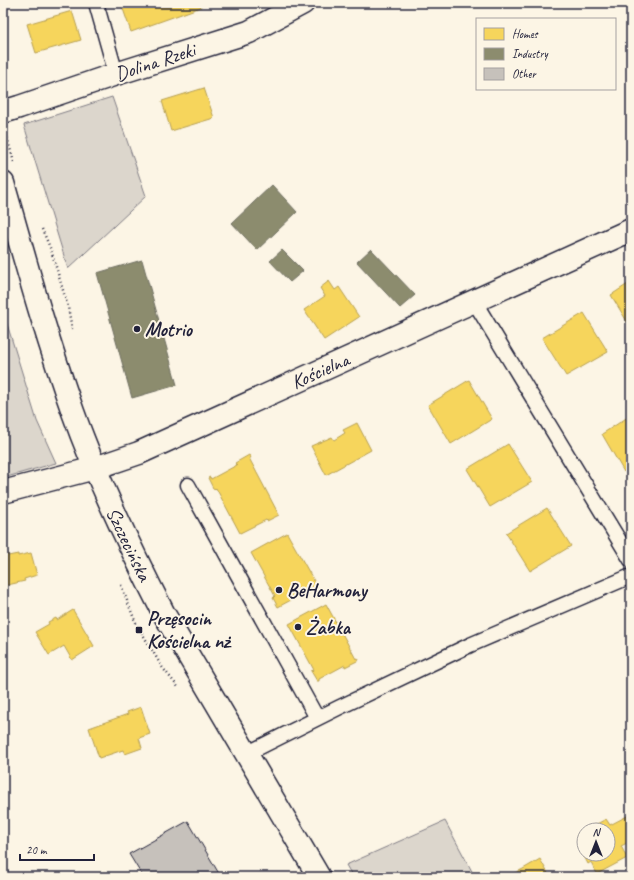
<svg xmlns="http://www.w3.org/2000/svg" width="634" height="880" viewBox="0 0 634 880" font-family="Caveat,sans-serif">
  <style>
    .green { fill: #dcd6cc; stroke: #7f7c84 }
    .homes { fill: #f6d55c; stroke: #b69f52 }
    .industry { fill: #8c8c6e; stroke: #6c6c5f }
    .building { fill: #c6c1bb; stroke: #22223b }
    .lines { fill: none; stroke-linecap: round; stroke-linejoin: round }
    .lane-casing { stroke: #22223b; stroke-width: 17 }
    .street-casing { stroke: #22223b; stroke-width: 25 }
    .secondary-casing { stroke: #22223b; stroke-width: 25 }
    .path { stroke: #22223b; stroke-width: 2.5; stroke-dasharray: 1 3; stroke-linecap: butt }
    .lane { stroke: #fcf5e5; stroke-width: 14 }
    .street { stroke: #fcf5e5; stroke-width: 22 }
    .secondary { stroke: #fcf5e5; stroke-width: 22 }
    .poi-dot { fill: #22223b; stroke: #fcf5e5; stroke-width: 1.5 }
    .labels { text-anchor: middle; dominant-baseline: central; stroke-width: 4; stroke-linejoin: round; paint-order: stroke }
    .street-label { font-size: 20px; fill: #22223b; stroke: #fcf5e5 }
    .poi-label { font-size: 20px; font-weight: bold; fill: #22223b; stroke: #fcf5e5; text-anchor: start }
  </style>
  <rect width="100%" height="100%" fill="#fcf5e5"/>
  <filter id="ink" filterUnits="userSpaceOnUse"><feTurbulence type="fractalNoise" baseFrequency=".025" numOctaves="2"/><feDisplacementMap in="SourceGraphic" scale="8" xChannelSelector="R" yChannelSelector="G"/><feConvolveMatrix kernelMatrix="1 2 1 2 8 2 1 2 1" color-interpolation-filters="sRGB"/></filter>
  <g filter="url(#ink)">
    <path class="green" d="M112 97 146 196 68 269 24 125Z
      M3 311 37 421 56 463 3 478Z
      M445 821 475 877H353L346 865Z"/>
    <path class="homes" d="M121 3H199L201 7 131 32Z
      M72 11 81 40 36 53 27 24Z
      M204 88 214 118 171 131 162 101Z
      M329 281 335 290 339 287 359 317 324 340 304 310 325 296 320 288Z
      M631 282V328L611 295Z
      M584 313 608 352 566 376 542 338Z
      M469 380 492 419 451 444 428 405Z
      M631 415V468L624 472 602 434Z
      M357 423 371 450 326 475 311 446 332 437 334 440 345 433 343 430Z
      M508 444 532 482 490 507 467 469Z
      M249 455 251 458H249L279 515 267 521 266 520 240 533 216 488 214 490 208 478 210 477 211 479 237 465 235 463Z
      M547 508 571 546 530 571 506 533Z
      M287 533 318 588 306 595 304 593 278 607 273 598 275 596 251 553Z
      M6 547 8 556 18 554V556L31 553 37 575 24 579 25 581 3 586V548Z
      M326 604 356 659 358 658 359 660 345 667V665L319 679V681H317L311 671 314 670 289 624Z
      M73 610 94 646 72 660 64 646 49 655 35 632 49 624 48 622 56 618 57 620Z
      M141 707 150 734 139 738 142 748 125 754 123 750 99 758 89 728 128 714 127 712Z
      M631 814V844L627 843 621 846 627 858 597 874 591 862 588 864 580 848 583 846 577 835 584 831V854H608V830H586L606 819 610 825Z
      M540 859 550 877H507L523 869Z"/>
    <path class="industry" d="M272 185 297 212 257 250 232 223Z
      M371 249 415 295 400 308 357 262Z
      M282 250 303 271 290 282 270 261Z
      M142 260 177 385 132 398 97 273Z"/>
    <path class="building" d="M188 821 221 877H143L129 854Z"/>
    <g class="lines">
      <g class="lane-casing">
        <path id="lane" d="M96 3 116 74
          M474 301 631 560
          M188 485 317 718
          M246 754 338 708 470 645 631 576"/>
      </g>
      <g class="street-casing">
        <path id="street" d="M3 112 19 107 116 74 249 32 303 3
          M3 492 95 468 139 453 631 230"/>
      </g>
      <g class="secondary-casing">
        <g id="secondary">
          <path id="s1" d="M3 183C25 260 46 337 73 412 98 482 130 548 164 614L319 877"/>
        </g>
      </g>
      <path class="path" d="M6 134 14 162
        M42 229 51 250 68 307 72 329
        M121 585 135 621 162 667 178 687"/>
      <use href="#lane" class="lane"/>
      <use href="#street" class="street"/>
      <use href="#secondary" class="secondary"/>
    </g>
  </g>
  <g class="poi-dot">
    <circle cx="137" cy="329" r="4"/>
    <circle cx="279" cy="590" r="4"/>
    <circle cx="298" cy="627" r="4"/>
    <rect x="135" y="626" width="8" height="8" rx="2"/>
  </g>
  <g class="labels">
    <g class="street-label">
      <text transform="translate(155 62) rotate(-18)">Dolina Rzeki</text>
      <text transform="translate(320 371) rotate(-24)">Kościelna</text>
      <text stroke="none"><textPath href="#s1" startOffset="383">Szczecińska</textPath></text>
    </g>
    <g class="poi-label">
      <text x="145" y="329">Motrio</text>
      <text x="287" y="590">BeHarmony</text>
      <text x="147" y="618">Przęsocin<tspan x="147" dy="23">Kościelna nż</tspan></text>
      <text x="306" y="627">Żabka</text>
    </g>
  </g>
  <rect width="634" height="880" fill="none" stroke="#fcf5e5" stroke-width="16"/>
  <rect x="8" y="8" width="618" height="864" fill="none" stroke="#22223b" stroke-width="1.5" filter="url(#ink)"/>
  <rect x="476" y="18" width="140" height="72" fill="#fcf5e5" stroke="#a5a1a1"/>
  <rect x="484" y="28" width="20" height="12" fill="#f6d55c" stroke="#a5a1a1"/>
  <text x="512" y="38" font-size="12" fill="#22223b">Homes</text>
  <rect x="484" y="48" width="20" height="12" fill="#8c8c6e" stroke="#a5a1a1"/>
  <text x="512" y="58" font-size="12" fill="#22223b">Industry</text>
  <rect x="484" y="68" width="20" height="12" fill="#c6c1bb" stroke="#a5a1a1"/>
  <text x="512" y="78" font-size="12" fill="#22223b">Other</text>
  <g transform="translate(596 842)"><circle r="19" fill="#fcf5e5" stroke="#a5a1a1"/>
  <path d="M0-3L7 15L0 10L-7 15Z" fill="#22223b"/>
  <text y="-6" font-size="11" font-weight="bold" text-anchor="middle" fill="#22223b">N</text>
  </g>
  <path d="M20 854v6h74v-6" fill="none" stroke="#22223b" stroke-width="2"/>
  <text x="26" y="854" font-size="12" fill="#22223b" stroke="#fcf5e5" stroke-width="3" paint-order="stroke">20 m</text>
</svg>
